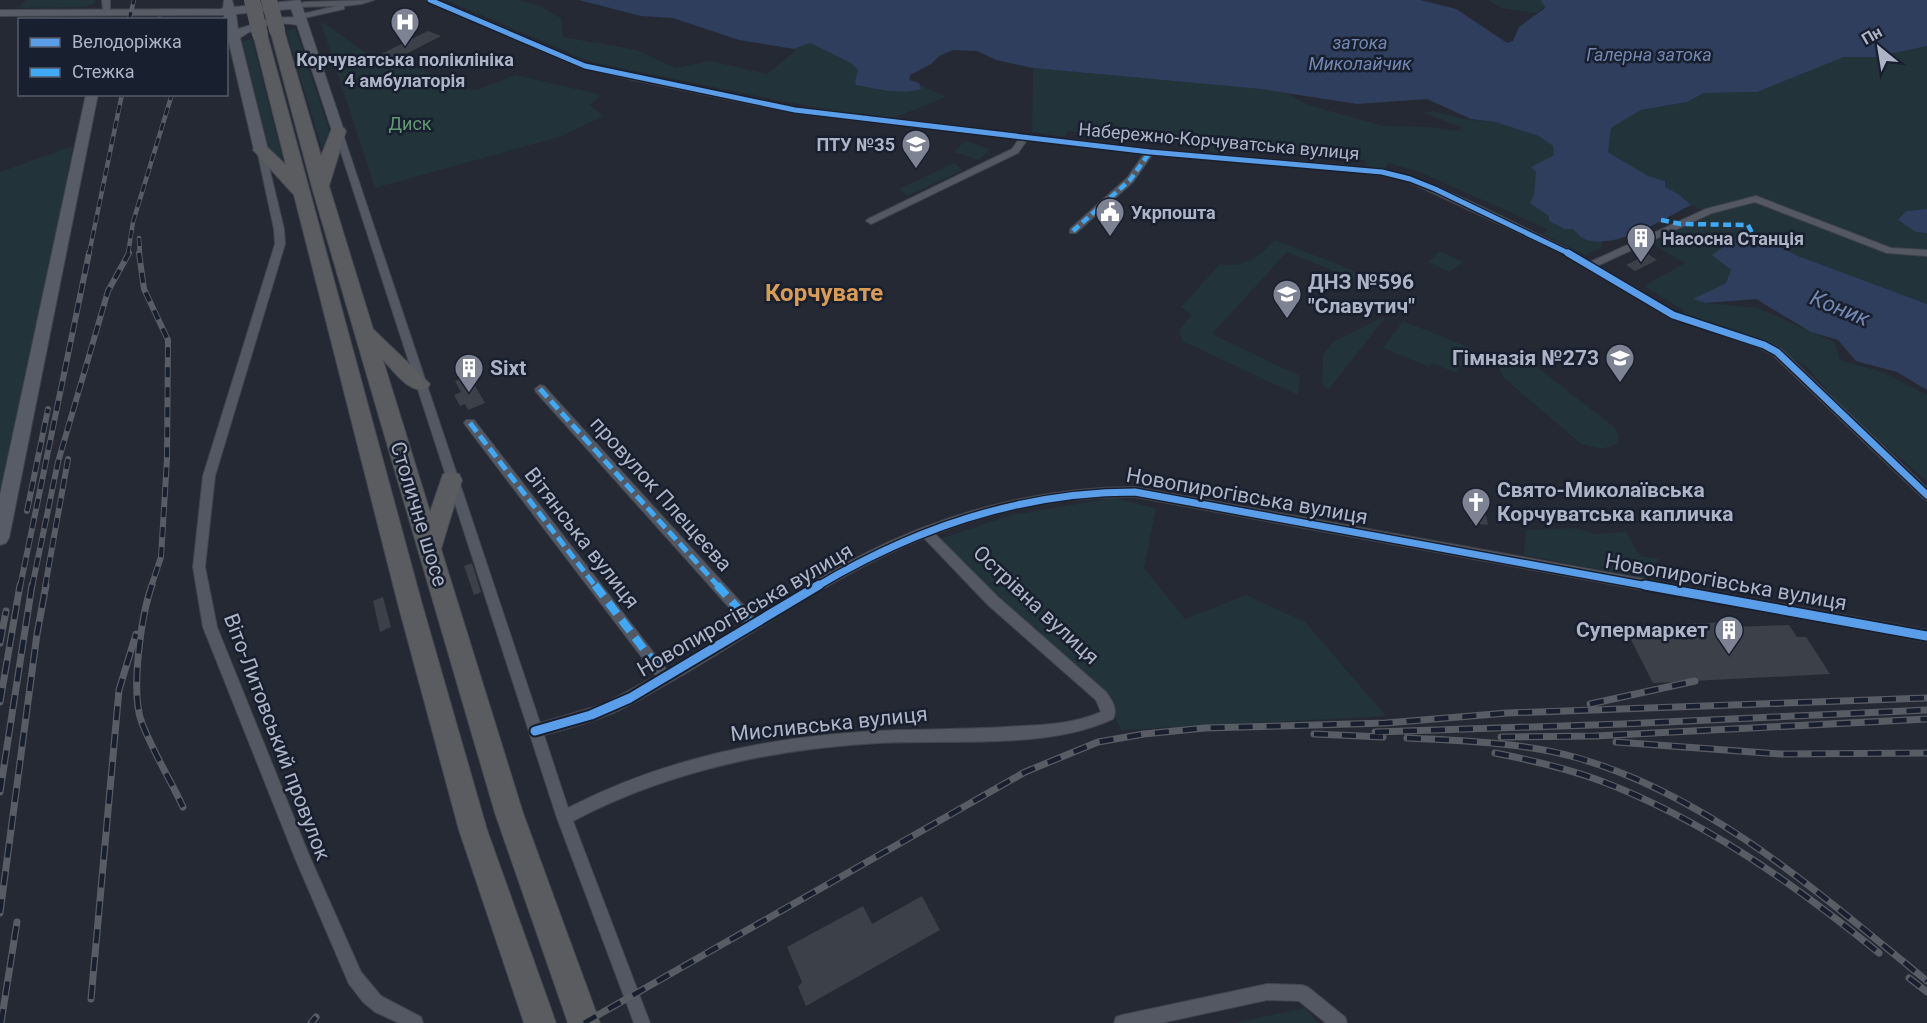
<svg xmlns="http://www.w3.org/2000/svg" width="1927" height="1023" viewBox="0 0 1927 1023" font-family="Roboto,sans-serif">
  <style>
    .green { fill: #223339 }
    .water { fill: #303e5d }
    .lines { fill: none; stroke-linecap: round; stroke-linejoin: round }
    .stream { stroke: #303e5d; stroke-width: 3 }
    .building { fill: #3c4049 }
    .street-casing { stroke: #41444c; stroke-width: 2 }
    .secondary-casing { stroke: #41444c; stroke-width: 2 }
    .highway-casing { stroke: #41454f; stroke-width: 2 }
    .street { fill: #545862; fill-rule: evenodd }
    .secondary { fill: #585c66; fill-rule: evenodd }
    .highway { fill: #5a5c60; fill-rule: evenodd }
    .rail-far2-casing { stroke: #585c64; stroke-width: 4.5 }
    .rail-far1-casing { stroke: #585c64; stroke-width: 6 }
    .rail-casing { stroke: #585c64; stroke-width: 7 }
    .rail-far2 { stroke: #181f2e; stroke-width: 3; stroke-dasharray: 8; stroke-linecap: butt }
    .rail-far1 { stroke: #181f2e; stroke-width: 4; stroke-dasharray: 10; stroke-linecap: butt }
    .rail { stroke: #181f2e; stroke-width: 4.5; stroke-dasharray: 14; stroke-linecap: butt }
    .highway-bridge-casing { stroke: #41454f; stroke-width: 16; stroke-linecap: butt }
    .highway-bridge { stroke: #5a5c60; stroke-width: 16 }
    .quiet-far2 { stroke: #3fa9f5; stroke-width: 4.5; stroke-dasharray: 8 4.5; stroke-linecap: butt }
    .quiet-far1 { stroke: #3fa9f5; stroke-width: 5; stroke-dasharray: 11 5; stroke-linecap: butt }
    .quiet { stroke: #3fa9f5; stroke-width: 8; stroke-dasharray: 14 8; stroke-linecap: butt }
    .cycleway-far2-casing { stroke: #181f2e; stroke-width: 8 }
    .cycleway-far1-casing { stroke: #181f2e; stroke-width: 10 }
    .cycleway-casing { stroke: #181f2e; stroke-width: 13 }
    .cycleway-far2 { stroke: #5a9eea; stroke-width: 5 }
    .cycleway-far1 { stroke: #5a9eea; stroke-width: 7 }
    .cycleway { stroke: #5a9eea; stroke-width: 9 }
    .labels { text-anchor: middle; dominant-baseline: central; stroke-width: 5; stroke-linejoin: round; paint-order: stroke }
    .far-water-label { font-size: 18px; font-style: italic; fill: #7386b1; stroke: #181f2e }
    .far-poi-label { font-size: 18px; font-weight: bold; fill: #adb4c6; stroke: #181f2e; text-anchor: start }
    .far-park-label { font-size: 18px; fill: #639875; stroke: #181f2e }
    .far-street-label { font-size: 18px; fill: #adb4c6; stroke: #181f2e }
    .poi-label { font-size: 21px; font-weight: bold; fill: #adb4c6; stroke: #181f2e; text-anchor: start }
    .street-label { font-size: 21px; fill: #adb4c6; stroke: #181f2e }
    .water-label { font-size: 22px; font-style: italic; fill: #7386b1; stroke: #181f2e }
    .quarter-label { font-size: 24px; font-weight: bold; fill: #da9c54; stroke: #181f2e }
  </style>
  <rect width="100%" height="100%" fill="#252933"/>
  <path class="green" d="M26 0H95V3L85 7 18 8Z
    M446 0H519L538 5 561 18 563 37 637 50 676 68 710 61 767 74 795 51 794 49 810 43 851 63 858 70 857 76 910 78V80L946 97 889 120 781 101 591 62Z
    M1488 0H1541L1545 7 1536 13 1502 8Z
    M321 23H324L384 66 402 63 406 66H414L468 90H477L515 75 602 95 589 105 604 116 562 136 375 188Z
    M295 28 329 130V137L322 149 286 30Z
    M252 39 283 160 270 153 266 147 242 41Z
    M1927 46V209L1906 211 1916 232 1927 233V304L1798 256 1747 230 1712 255 1731 270 1726 283 1694 299 1706 303 1758 308 1834 342 1840 360 1882 372 1927 395V481L1850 416 1805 365 1730 329 1684 315 1683 310 1644 286 1685 263 1651 243 1712 214 1691 205 1618 240 1602 241V247L1585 255 1543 234 1547 229 1420 172 1388 163 1385 168 1366 166 1365 160 1226 148V154L1210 152V147L1067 131 1066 137 1032 132 1033 68 1261 89 1289 94 1308 105 1383 126 1429 127 1456 131 1463 128 1424 113 1432 111 1463 119 1495 122 1566 139 1676 192 1665 187V181L1648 176 1608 152 1610 128 1641 110 1687 102 1704 93 1757 92 1844 57H1876Z
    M965 141 990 149 979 160 954 152Z
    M73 146 0 526V172Z
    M954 163 963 170 907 196 899 189Z
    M1275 240 1350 269 1387 293 1287 252 1212 334 1300 376 1298 395 1182 341 1179 330 1192 315 1181 307 1220 264C1245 268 1258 258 1275 240Z
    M1440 251 1463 262 1450 272 1428 262Z
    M1383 317 1385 318 1328 390 1322 384 1323 355 1333 342Z
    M1403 321 1471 348 1456 373 1432 363 1429 367 1383 348Z
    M1511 359 1534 365 1614 427 1619 436 1617 444 1602 449 1581 444 1503 377 1500 372V364Z
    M1113 498 1156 508 1144 568 1185 619 1246 595 1305 622 1386 716 1121 730 1109 703 940 539 1011 515Z
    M1575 528 1597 534 1626 532 1640 556 1659 559 1644 578 1524 555 1526 530Z
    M1305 1008 1318 1023H1235Z"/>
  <path class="water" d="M579 0H1420L1456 9 1507 43 1513 41 1519 27 1545 8 1541 0H1927V46L1876 57H1844L1757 92 1704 93 1687 102 1641 110 1611 128 1608 152 1648 176 1665 181V187L1678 194 1691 205C1663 219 1615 251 1584 239 1580 237 1576 232 1573 229H1565L1549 221V216L1530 203 1534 195 1536 172 1531 167 1554 155 1553 146 1539 136 1495 122 1471 119 1427 99 1357 104 1261 89 1033 68 996 60 977 51 953 50 939 56 931 64 910 75 909 80 919 83 921 89C901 95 877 89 856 85L855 81 858 70 851 63 810 43 794 49 739 40 673 18 641 16Z
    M1927 209V233L1916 232 1898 220 1906 211Z
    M1747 230 1798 256 1927 304V390L1897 372 1856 361 1838 340 1811 332 1756 299 1706 303 1693 299 1726 283 1731 270 1712 255Z"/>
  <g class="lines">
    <path class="stream" d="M158 20 160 16"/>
  </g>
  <path class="building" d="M428 31 441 36 383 66 369 60Z
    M1648 254 1657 260 1635 271 1626 265Z
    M469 375 485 403 468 410 465 404 460 406 454 395 461 392 455 381Z
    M1470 512 1486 515 1488 525 1471 523Z
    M472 563 481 592 474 595 464 566Z
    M383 597 391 627 380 632 373 601Z
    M1731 622 1734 627 1789 625 1797 637H1806L1830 674 1653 683 1624 626Z
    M922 896 940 930 806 1006 798 987 802 982 787 947 863 906 872 924Z"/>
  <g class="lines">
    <g class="street-casing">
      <path id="street" d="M102 0H110V13L103 11Z
        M374 0 361 4 344 6V9L300 19H297V15L337 6 296 7 292 5 305 2Z
        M426 0H436L588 64 634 76 795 107 1150 149 1382 169C1448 186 1509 221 1570 250L1590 262 1706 209 1756 196 1891 248 1927 250V256L1887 253 1755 202 1712 213 1597 266 1677 313 1768 342 1781 349 1927 488V500L1923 498 1773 355 1760 348 1669 317 1564 254 1407 181 1382 175 1352 171 1152 155 1133 182 1076 233H1070V229L1127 178 1144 154 1027 140 1018 153 871 224 866 221 868 219 1012 149 1019 139 795 113 634 80 582 68Z
        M338 128 342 131 540 723 604 704 656 676 466 426 464 423 466 420H474L667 670 744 624 536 392 535 389 540 385 544 386 755 618C790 596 825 574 862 555 945 512 1041 487 1135 487L1927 630V642L1135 497C1067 496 999 509 935 534L998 597 1106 692C1112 700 1118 709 1113 719 1046 750 952 739 879 743 771 749 668 771 573 821L650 1023H634L557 818 334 131ZM924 538 988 605 1096 700 1101 712C1076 723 1047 725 1021 726 980 729 939 729 898 730 783 734 670 755 568 808L544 735C567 729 591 722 613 713 639 702 662 686 686 673 765 627 839 572 924 538Z
        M261 147 265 150 284 229 285 244 215 476 205 567 217 627 309 855 361 972 381 996 421 1017 423 1023H399L375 1012 363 1002 349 984 295 858 203 627 193 567 203 476 275 244 274 229 257 150Z
        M1267 984 1302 985 1308 987 1345 1017 1347 1023H1326L1299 1001 1267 1000 1161 1023H1114L1116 1017 1122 1015Z"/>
    </g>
    <g class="secondary-casing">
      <path id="secondary" d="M224 0H232L234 7 300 0 344 131 343 134 338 135 332 131 297 25C278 21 255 26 240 38L268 150 261 154 254 150 229 43H226L224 15 0 16V10L221 9 223 8ZM291 9 294 17 272 18 238 29 236 14Z
        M86 94H98L9 538 6 543 0 545V495Z"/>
    </g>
    <g class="highway-casing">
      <path id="highway" d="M277 26 284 30 321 156 332 128H344L346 131 329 186 373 329 430 384 427 389C409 394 395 372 383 360L430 512 443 474 451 472 459 474 462 480 441 549 523 813 600 1023H568L495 813 313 191 270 30Z
        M260 30 267 34 422 604 487 830 556 1023H524L459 830 398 604 294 195 253 150 255 147H267L286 165 253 34Z"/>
    </g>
    <use href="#street" class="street"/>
    <use href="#secondary" class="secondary"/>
    <use href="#highway" class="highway"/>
    <g class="rail-far2-casing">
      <path id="rail-far2" d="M129 20 134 0
        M139 238 140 254
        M89 254 122 94
        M128 254 133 222 172 94"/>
    </g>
    <g class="rail-far1-casing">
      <path id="rail-far1" d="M139 253 144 289 168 340 167 459 161 557 151 587
        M27 511 48 409
        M20 587 89 253
        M32 587 58 462 108 291 129 253
        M45 587 68 459"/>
    </g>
    <g class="rail-casing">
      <path id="rail" d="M152 585C141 616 130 693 142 723 153 752 170 779 183 807
        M0 643 6 611
        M0 702 20 585
        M1590 704 1695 681
        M1375 732 1622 724 1927 710
        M1314 734 1383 737
        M1501 737 1595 736 1927 719
        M1407 738C1464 741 1523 742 1578 758 1712 797 1821 895 1927 981
        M1616 742 1781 754 1927 753
        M1495 753C1531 760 1566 768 1601 781 1704 820 1794 884 1879 953
        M0 792 32 585
        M0 913 37 634 46 585
        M1909 978 1927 992
        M91 999 119 690 136 634
        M1 1023 17 922
        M311 1023 316 1017
        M584 1023 1025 772 1098 742 1144 734 1205 728 1386 723 1507 713 1927 698"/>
    </g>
    <use href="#rail-far2" class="rail-far2"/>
    <use href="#rail-far1" class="rail-far1"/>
    <use href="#rail" class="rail"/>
    <g class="highway-bridge-casing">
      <path id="highway-bridge" d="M252 0 260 34
        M269 0 277 30"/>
    </g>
    <use href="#highway-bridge" class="highway-bridge"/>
    <path class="quiet-far2" d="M1661 220 1681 224 1748 225 1752 233
      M1073 231 1130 180 1150 152"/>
    <path class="quiet-far1" d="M540 389 719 587
      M470 423 596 587"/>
    <path class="quiet" d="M595 585 665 677
      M717 585 754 626"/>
    <g class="cycleway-far2-casing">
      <path id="cycleway-far2" d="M430 0 585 66 795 110 1150 152 1382 172 1410 179 1435 189 1570 254"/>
    </g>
    <g class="cycleway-far1-casing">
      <path id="cycleway-far1" d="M1568 253 1673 315 1764 345 1777 352 1927 495
        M816 587C913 529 1021 492 1135 492L1653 587"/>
    </g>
    <g class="cycleway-casing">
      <path id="cycleway" d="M1645 585 1927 636
        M535 731 591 715 630 698 819 585"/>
    </g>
    <use href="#cycleway-far2" class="cycleway-far2"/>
    <use href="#cycleway-far1" class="cycleway-far1"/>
    <use href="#cycleway" class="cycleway"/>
  </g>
  <defs>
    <g id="hospital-pin" transform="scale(1.5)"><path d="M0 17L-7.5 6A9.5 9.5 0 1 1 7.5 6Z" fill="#7d8393" stroke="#181f2e"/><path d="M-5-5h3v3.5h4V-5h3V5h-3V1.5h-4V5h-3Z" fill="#fff"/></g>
    <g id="university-pin" transform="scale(1.5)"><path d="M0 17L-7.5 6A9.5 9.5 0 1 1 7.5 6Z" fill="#7d8393" stroke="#181f2e"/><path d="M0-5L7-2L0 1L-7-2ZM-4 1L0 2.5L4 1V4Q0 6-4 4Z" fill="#fff"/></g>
    <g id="civic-pin" transform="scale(1.5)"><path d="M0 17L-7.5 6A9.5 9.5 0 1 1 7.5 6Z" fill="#7d8393" stroke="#181f2e"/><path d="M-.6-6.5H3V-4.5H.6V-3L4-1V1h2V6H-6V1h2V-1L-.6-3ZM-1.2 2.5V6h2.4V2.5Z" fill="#fff"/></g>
    <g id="building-pin" transform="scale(1.5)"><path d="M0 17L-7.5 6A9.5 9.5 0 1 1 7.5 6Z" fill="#7d8393" stroke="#181f2e"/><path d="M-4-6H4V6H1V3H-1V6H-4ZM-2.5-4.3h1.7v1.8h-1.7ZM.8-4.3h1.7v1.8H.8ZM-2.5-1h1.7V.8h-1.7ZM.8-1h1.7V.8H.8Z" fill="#fff"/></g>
    <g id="school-pin" transform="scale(1.5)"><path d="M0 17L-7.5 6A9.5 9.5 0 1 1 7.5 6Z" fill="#7d8393" stroke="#181f2e"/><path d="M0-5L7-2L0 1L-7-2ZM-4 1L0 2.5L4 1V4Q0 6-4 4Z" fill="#fff"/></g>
    <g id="church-pin" transform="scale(1.5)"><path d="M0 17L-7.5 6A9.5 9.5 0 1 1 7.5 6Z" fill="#7d8393" stroke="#181f2e"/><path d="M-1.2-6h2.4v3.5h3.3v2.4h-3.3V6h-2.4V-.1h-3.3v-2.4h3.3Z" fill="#fff"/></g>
  </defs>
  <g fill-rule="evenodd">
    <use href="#hospital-pin" x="405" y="22"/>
    <use href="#university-pin" x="916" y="144"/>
    <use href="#civic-pin" x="1110" y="212"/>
    <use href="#building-pin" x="1641" y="238"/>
    <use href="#school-pin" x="1287" y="294"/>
    <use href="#school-pin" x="1620" y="358"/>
    <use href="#building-pin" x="469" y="368"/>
    <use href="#church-pin" x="1476" y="502"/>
    <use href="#building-pin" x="1729" y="630"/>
  </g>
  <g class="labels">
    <g class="far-water-label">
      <text x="1360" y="42">затока<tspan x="1360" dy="21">Миколайчик</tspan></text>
      <text x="1649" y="54">Галерна затока</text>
    </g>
    <g class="far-poi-label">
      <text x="405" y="59" text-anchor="middle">Корчуватська поліклініка<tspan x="405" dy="21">4 амбулаторія</tspan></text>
      <text x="895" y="144" text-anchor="end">ПТУ №35</text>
      <text x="1131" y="212">Укрпошта</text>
      <text x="1662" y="238">Насосна Станція</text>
    </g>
    <g class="far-park-label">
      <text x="410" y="123">Диск</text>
    </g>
    <g class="far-street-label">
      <text transform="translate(1219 141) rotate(5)">Набережно-Корчуватська вулиця</text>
    </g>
    <g class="poi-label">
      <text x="1308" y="282">ДНЗ №596<tspan x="1308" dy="24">"Славутич"</tspan></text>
      <text x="1599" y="358" text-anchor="end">Гімназія №273</text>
      <text x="490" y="368">Sixt</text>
      <text x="1497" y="490">Свято-Миколаївська<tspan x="1497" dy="24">Корчуватська капличка</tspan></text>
      <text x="1708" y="630" text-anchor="end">Супермаркет</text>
    </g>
    <g class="street-label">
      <text transform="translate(661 494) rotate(48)">провулок Плещеєва</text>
      <text transform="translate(1247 496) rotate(10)">Новопирогівська вулиця</text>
      <text transform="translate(419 514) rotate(73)">Столичне шосе</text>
      <text transform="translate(582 538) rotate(52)">Вітянська вулиця</text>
      <text transform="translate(1726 582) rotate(10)">Новопирогівська вулиця</text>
      <text transform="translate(1036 605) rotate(43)">Острівна вулиця</text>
      <text transform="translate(745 610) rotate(-30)">Новопирогівська вулиця</text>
      <text transform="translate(829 724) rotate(-6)">Мисливська вулиця</text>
      <text transform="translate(277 737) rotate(69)">Віто-Литовський провулок</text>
    </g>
    <g class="water-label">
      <text transform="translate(1840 308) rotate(22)">Коник</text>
    </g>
    <g class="quarter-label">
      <text x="824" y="293">Корчувате</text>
    </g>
  </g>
  <rect x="18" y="18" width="210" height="78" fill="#181f2e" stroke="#545b6b" stroke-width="1.5"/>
  <rect x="30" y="38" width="30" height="9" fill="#5a9eea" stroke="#545b6b" stroke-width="1.5"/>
  <text x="72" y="48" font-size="18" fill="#adb4c6">Велодоріжка</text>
  <rect x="30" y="68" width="30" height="9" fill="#3fa9f5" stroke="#545b6b" stroke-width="1.5"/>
  <text x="72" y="78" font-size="18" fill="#adb4c6">Стежка</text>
  <g transform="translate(1879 48) rotate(330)" stroke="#181f2e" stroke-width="4.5" paint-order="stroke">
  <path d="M0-4.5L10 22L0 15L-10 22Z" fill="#adb4c6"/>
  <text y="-9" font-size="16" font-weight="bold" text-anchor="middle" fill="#adb4c6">Пн</text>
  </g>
</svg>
